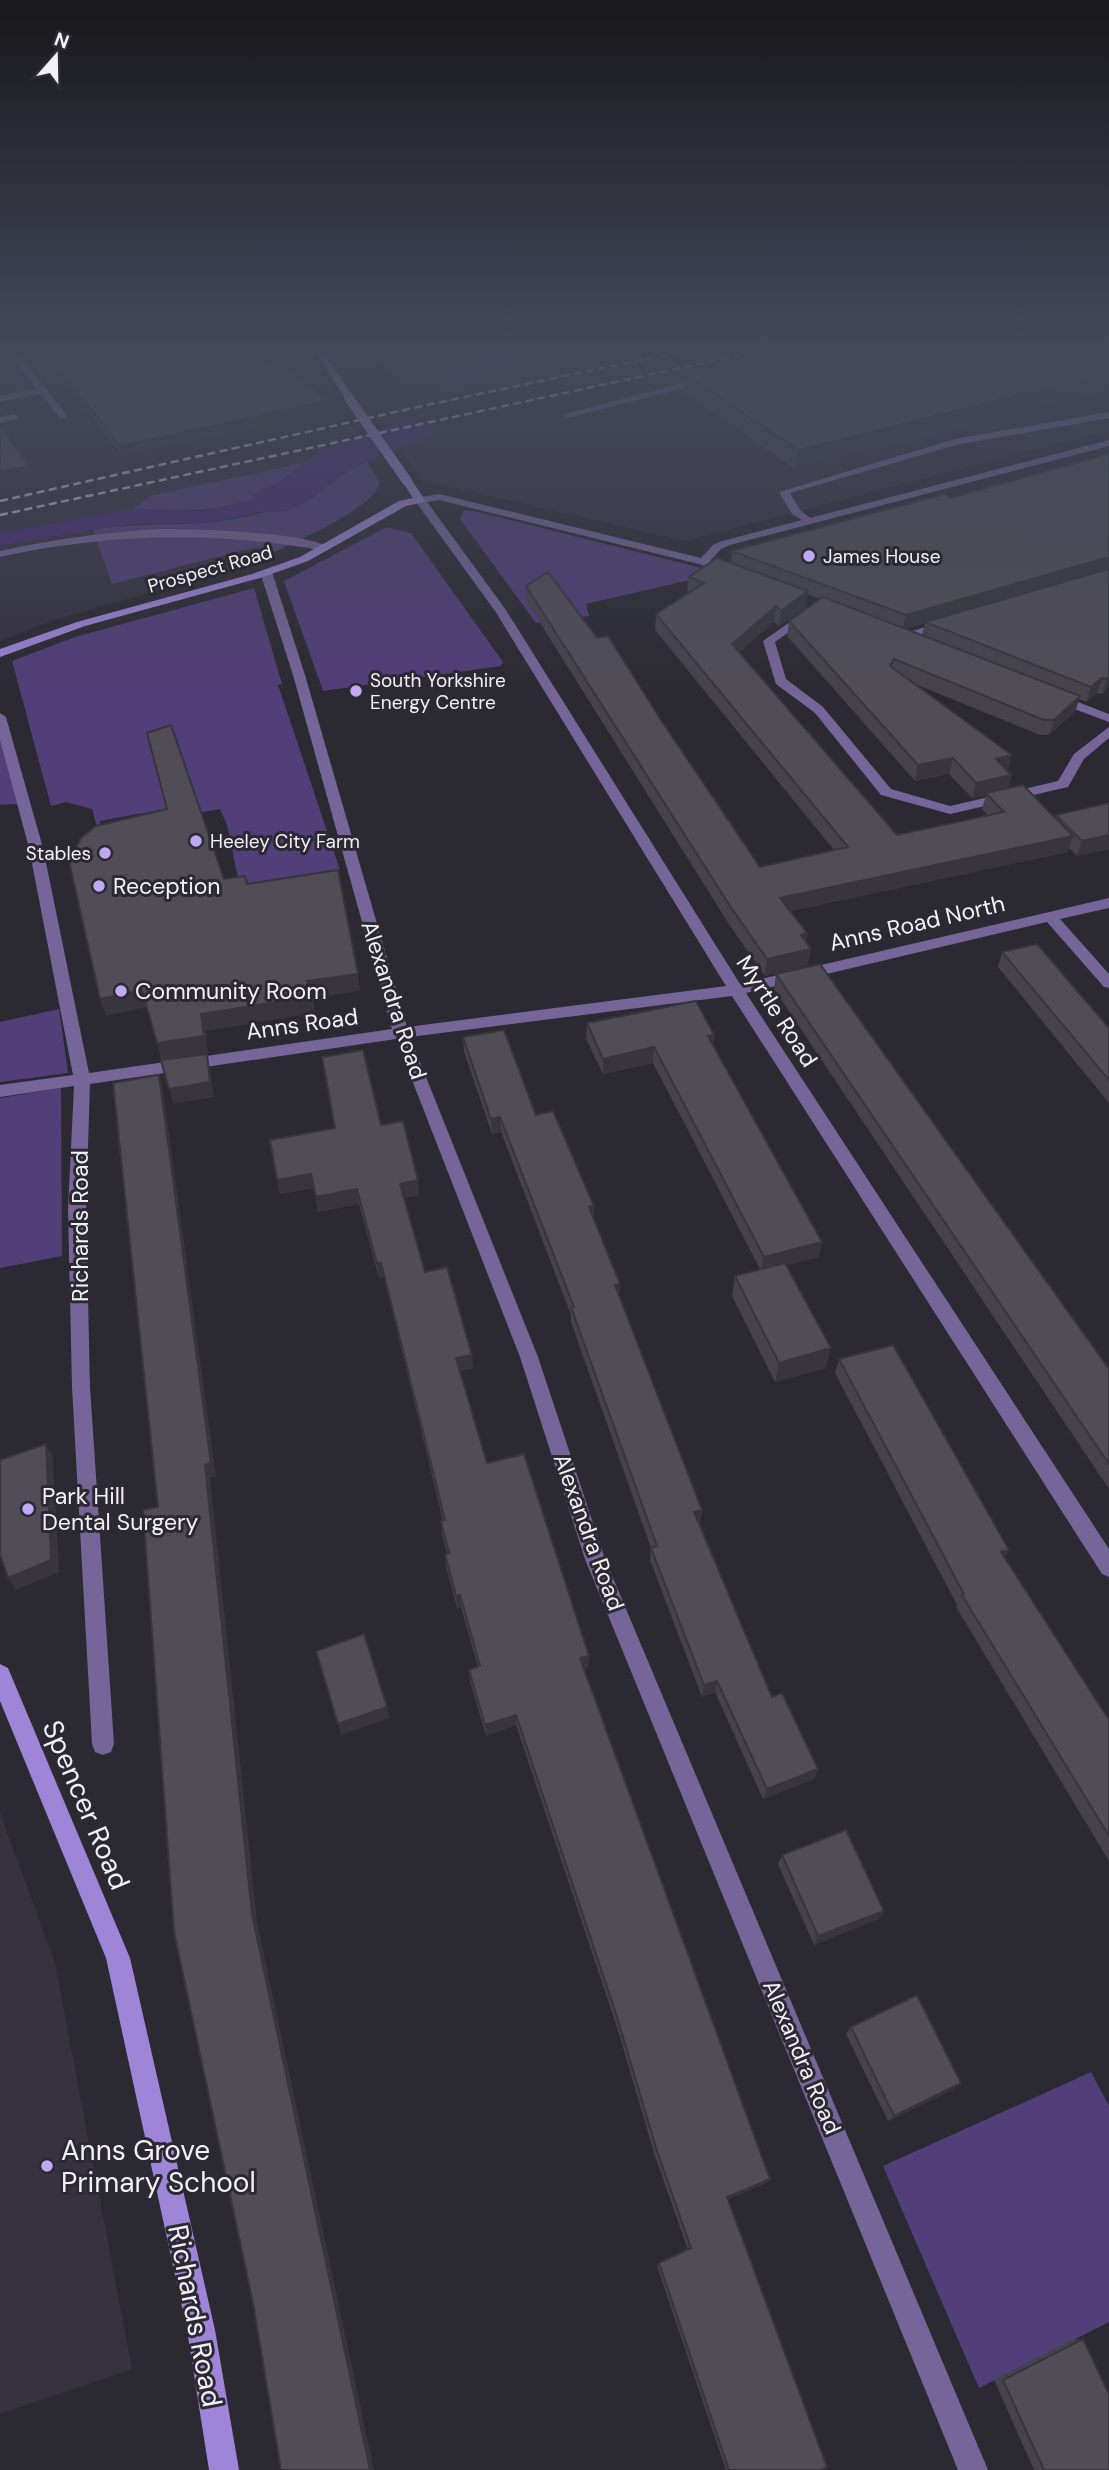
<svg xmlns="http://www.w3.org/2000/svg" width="1109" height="2470" viewBox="0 0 1109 2470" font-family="'DM Sans',sans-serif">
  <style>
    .built { fill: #363240 }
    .green { fill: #523e78 }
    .water { fill: #472b73 }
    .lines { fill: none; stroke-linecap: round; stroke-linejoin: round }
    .river { fill: #472b73; fill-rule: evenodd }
    .lane { fill: #756598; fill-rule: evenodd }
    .street { fill: #756598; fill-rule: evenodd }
    .secondary { fill: #9f85d7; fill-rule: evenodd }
    .rail { stroke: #bfbdc3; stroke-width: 2.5; stroke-dasharray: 8 4.5; stroke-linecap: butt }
    .secondary-bridge { stroke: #9f85d7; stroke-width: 10 }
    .wall { fill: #45424a; fill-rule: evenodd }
    .shaded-wall { fill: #38363c }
    .building { fill: #504d56; stroke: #38363c; stroke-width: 2 }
    .poi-dot { fill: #c0a8f4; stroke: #2b2931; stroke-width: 2.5 }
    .labels { text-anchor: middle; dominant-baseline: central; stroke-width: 6; stroke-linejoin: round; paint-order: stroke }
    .far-poi-label { font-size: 19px; fill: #f3f1f7; stroke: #2b2931; text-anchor: start }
    .far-street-label { font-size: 19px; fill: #f3f1f7; stroke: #2b2931 }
    .poi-label { font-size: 23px; fill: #f3f1f7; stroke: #2b2931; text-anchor: start }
    .street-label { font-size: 23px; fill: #f3f1f7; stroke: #2b2931 }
    .near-street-label { font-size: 28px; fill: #f3f1f7; stroke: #2b2931 }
    .near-poi-label { font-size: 28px; fill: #f3f1f7; stroke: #2b2931; text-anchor: start }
  </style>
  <rect width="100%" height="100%" fill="#2b2931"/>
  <path class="built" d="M0 351H310L347 407 341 408 342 411 365 444 333 456 321 453 287 474 133 509 0 533Z
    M372 351H1109V430L685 541 421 480 373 405 411 398Z
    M380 483 374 495 353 510 254 563 54 620 0 641V546L129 524 211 523Z
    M0 1813 55 1963 132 2369 0 2414Z"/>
  <path class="green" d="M363 455 380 483C372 510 292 543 266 556L263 549 256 547 112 584 93 529C153 521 225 530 281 506 302 497 316 481 334 468 342 462 354 459 363 455Z
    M325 458C313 468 302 482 288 489 243 511 182 513 133 509L150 496Z
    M464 510 474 511 713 571 703 577 586 604 589 616 536 623 460 519Z
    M387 527 411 533 503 662 501 666 323 691 284 581Z
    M254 588 282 684 278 685 340 870 240 888 227 825 220 809 156 821 154 811 100 821 101 831H98L92 809 66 802 51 806 12 661 75 637Z
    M0 739 18 804 0 805Z
    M59 1009 68 1073 0 1082V1022Z
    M61 1088 62 1256 0 1268V1098Z
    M1091 2072 1109 2106V2322L979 2388 883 2166Z"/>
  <path class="water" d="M485 351H582L500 358 470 384 434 392Z
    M357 447 363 455 338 466 312 489 278 507 211 523 129 524 0 546V533L133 509 201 511 248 501 290 489 325 458Z"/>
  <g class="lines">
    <path class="river" d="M411 418 426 421 432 430 426 439C402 448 378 455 355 467 321 485 301 522 256 510L250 501 256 492 280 481 322 450Z"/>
    <path class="lane" d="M1098 351H1109V358Z
      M705 377 708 378V382L567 418 562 415Z
      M1109 412V418L956 445 790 493 800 510 814 521 809 524 792 514 779 492 955 439Z
      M14 414 19 417 17 419 0 423V417Z
      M162 529C195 529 307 532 330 548L325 551C215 531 109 533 0 557V551C54 539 107 532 162 529Z"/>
    <path class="street" d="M8 351H16L66 414V418H60L41 394 0 402V396L37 389Z
      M1109 440V446L730 545 721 549 710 561 734 570 736 572 730 575 699 564 439 500 427 502 506 610 740 984 1109 898V908L1060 919 1109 974V988L1104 987 1047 922 746 993 1109 1549V1577L1102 1574 732 996 410 1037 538 1357 605 1559 988 2470H958L585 1559 520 1357 396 1039 90 1084 86 1209 90 1387 114 1744 111 1752 103 1755 95 1752 92 1744 72 1387 68 1209 74 1086 0 1097V1085L73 1075 29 848 0 740V713L6 717 43 848 89 1073 392 1029 293 675 260 572 266 569 272 572 305 675 407 1027 726 986 495 611 416 502V498L439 494 701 558 713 545 722 541Z
      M804 612 814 614 775 642 786 679 823 707 891 789 950 806 1058 781 1074 754 1109 727V738L1084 759 1068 787 950 814 881 795 815 713 776 684 763 641Z
      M947 620 953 623 951 625 903 640 897 636Z
      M1057 694 1109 714V722L1053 701V695Z"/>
    <path class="secondary" d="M315 351H323L354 398 352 400H346Z
      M407 478 411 479 425 500 424 502 406 506 308 561 260 578 85 626 0 657V649L77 622 252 574 300 557 399 501 413 498 402 481Z
      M0 1664 8 1668 130 1958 215 2330 239 2470H209L187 2330 106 1958 0 1701Z"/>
    <path class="rail" d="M0 501 422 406 684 351
      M0 515 759 351"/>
    <path class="secondary-bridge" d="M349 398 407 481"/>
  </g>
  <path class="wall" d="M41 351H254L273 368 327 401 328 411 122 455Z
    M345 351H438L357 368Z
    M1107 373 1102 392 795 469 684 392 685 374Z
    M1109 454V687L1102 694 1097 693 1086 702 1079 699 1075 712 1049 735H1040L915 684 1011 775 1008 788 1055 818 1056 815 1109 803V849L1077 856 1069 848 1068 852 790 911 807 933 806 942 808 965 765 976 730 926 527 602 526 586 597 638 661 720 760 867 834 850 655 630 656 614 689 593 687 592 689 577 731 563 732 551 950 498ZM807 594 820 599 789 621 787 636 915 781 949 774 972 798 986 795 982 809 988 816 897 835 739 652 774 622 779 626 806 607ZM925 623 922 635 905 629Z
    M1002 952 1109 1028V1103L998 967Z
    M776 974 1109 1369V1489L774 989Z
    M587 1023 714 1035 713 1045 819 1257 787 1265 826 1368 775 1382 732 1296 735 1276 760 1269 653 1063 603 1074 586 1039Z
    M463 1037 536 1115 594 1206V1219L620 1284 619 1296 702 1510 700 1523 772 1697 818 1769 814 1779 763 1799 715 1692 702 1697 650 1560 651 1548 571 1322V1315L501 1132 492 1134 464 1052Z
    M381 1125 419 1195 404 1198 425 1272 473 1368 460 1371 487 1463 589 1656 588 1667 584 1668 770 2179 766 2183 728 2199 821 2470H726L657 2266 659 2263 688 2250 655 2156 616 2024 516 1725 486 1736 470 1681 469 1670 478 1667 461 1607 457 1608 446 1566 445 1554 447 1553 442 1534 441 1521H443L384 1277 379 1278 359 1204 318 1212 314 1188 280 1194 277 1180Z
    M839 1359 1009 1550 1004 1558 1109 1720V1861L956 1607 957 1605 835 1373Z
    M782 1855 884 1911 878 1919 814 1945 778 1864Z
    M851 2027 954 2089 888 2121 846 2034Z
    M1083 2339 1109 2470H1034L994 2380 1072 2340Z"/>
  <path class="shaded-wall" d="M356 351H438L357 368Z
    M1107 373 1102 392 795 469 798 450Z
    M327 401 328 411 122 455 120 446Z
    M29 466 32 476 0 482V472Z
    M1109 557V570L925 622V623L903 629 906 615Z
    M808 591 806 607 779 626 781 611Z
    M776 606 774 622 731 660 732 644Z
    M1109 677V687L1102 694 1107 679Z
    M1102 678 1097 693 1086 702 1091 687Z
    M1080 696 1075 712 1049 735 1054 720Z
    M1012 755 1008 771 996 759Z
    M953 758 949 774 915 781 918 765Z
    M1011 775 1007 790 986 793V795L972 798 976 783Z
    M1109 835V849L1077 856 1082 841Z
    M1073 836 1068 852 778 914 780 898Z
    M807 933 804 950 801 935Z
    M811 949 808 965 765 976 767 959Z
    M358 974 360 991 313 998 315 1013 206 1031 208 1053 161 1060 157 1043 201 1014 307 981Z
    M142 990 147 1007 106 1016 100 999Z
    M714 1035 713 1050 708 1036Z
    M654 1047 653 1063 603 1074V1059Z
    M207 1054 210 1069 214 1097 173 1104 169 1089Z
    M159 1075 163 1090 216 1476 210 1478 257 1922 374 2470H370L252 1914Z
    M500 1117 501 1132 492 1134 491 1119Z
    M311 1174 314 1188 280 1194 277 1180Z
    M418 1180 419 1195 402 1198 400 1184Z
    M357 1189 359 1204 318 1212 316 1197Z
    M594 1206V1220L589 1207Z
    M822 1242 819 1257 761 1272 764 1257Z
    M381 1263 384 1277 379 1278 377 1264Z
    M620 1284 619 1298 615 1285Z
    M831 1348 826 1368 775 1382 779 1363Z
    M472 1355 473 1368 458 1372 456 1358Z
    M46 1444 53 1457 59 1572 16 1590 8 1578Z
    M702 1510 700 1523 694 1512Z
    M1009 1550 1002 1562 1001 1552Z
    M460 1595 461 1607 457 1608 456 1596Z
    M589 1656 588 1667 580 1669V1658Z
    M717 1681 715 1692 702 1697 704 1685Z
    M387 1707 390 1718 341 1735 338 1724Z
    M516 1715V1725L486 1736 485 1725Z
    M818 1769 814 1779 763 1799 767 1789Z
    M884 1911 878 1919 814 1945 818 1936Z
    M961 2083 954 2089 888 2121 894 2116Z
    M770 2179 766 2183 724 2201 727 2197Z"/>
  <path class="building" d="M45 351H254L273 368 285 365 327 401 120 446Z
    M782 351H1064L1107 373 798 450 685 374Z
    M0 425 29 466 0 472Z
    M1109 454V557L906 615 732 551 945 494 950 498Z
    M717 558 808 591 781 611 776 606 732 644 897 835 1004 812 986 793 1023 785 1073 836 780 898 807 933 801 935 811 949 767 959 732 909 526 586 548 572 597 638 608 636 661 720 760 867 848 847 656 614 704 583 689 577Z
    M1109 569V677L1107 679 1102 678 1091 687 925 622Z
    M823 597 1080 696 1054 720H1044L894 659 890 666 1012 755 996 759 1011 775 976 783 953 758 918 765 789 621Z
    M171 725 224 879 245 876 247 884 338 870 358 974 307 981 313 996 201 1014 204 1036 157 1043 142 990 100 999 69 861 81 838 96 826 167 809 147 733Z
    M1109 803V835L1082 841 1056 815Z
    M1037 944 1109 1028V1080L1002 952Z
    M820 964 1109 1369V1464L776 974Z
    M696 1001 714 1035 708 1036 822 1242 764 1257 654 1047 603 1059 587 1023Z
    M504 1030 536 1115 553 1111 594 1206 589 1207 620 1284 615 1285 702 1510 694 1512 772 1697 782 1693 818 1769 767 1789 717 1681 704 1685 651 1548 657 1546 571 1307H574L500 1117 491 1119 463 1037Z
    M363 1050 381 1125 403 1121 418 1180 400 1184 425 1272 447 1267 472 1355 456 1358 487 1463 524 1454 589 1656 580 1658 770 2179 727 2197 827 2467 821 2470H729L659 2263 691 2248 657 2151 617 2017 516 1715 485 1725 469 1670 480 1666 460 1595 456 1596 445 1554 449 1553 441 1521 445 1520 381 1263 377 1264 357 1189 316 1197 311 1174 277 1180 270 1140 335 1128 322 1057Z
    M207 1054 210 1082 169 1089 161 1060Z
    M159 1075 211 1463 205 1465 252 1914 370 2470H281L253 2303 174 1932 143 1510 158 1507 113 1083Z
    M785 1263 831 1348 779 1363 735 1276Z
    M893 1345 1009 1550 1001 1552 1109 1720V1836L962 1595 964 1594 839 1359Z
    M46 1444 51 1560 8 1578 0 1554V1460Z
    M364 1634 387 1707 338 1724 316 1651Z
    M846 1830 884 1911 818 1936 782 1855Z
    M917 1995 961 2083 894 2116 851 2027Z
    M1083 2339 1109 2394V2470H1044L1003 2380Z"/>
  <linearGradient id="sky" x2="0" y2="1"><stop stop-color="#18171b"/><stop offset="0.5" stop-color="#44495a"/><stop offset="1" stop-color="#44495a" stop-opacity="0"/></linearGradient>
  <rect width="1109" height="697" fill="url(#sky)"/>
  <g class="poi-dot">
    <circle cx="809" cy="556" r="7"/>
    <circle cx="356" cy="691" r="7"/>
    <circle cx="196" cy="841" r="7"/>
    <circle cx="105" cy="853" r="7"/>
    <circle cx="99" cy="886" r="7"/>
    <circle cx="121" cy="991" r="7"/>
    <circle cx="28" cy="1509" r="7"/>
    <circle cx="47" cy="2166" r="7"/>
  </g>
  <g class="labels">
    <g class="far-poi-label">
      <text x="823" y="556">James House</text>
      <text x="370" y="680">South Yorkshire<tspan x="370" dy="22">Energy Centre</tspan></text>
      <text x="210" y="841">Heeley City Farm</text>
      <text x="91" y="853" text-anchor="end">Stables</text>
    </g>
    <g class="far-street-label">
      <text transform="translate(210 569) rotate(-16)">Prospect Road</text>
    </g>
    <g class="poi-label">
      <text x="113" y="886">Reception</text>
      <text x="135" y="991">Community Room</text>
      <text x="42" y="1496">Park Hill<tspan x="42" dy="26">Dental Surgery</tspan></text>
    </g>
    <g class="street-label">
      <text transform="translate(917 923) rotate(-13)">Anns Road North</text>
      <text transform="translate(394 1000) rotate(72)">Alexandra Road</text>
      <text transform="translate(777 1011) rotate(57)">Myrtle Road</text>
      <text transform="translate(302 1024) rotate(-8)">Anns Road</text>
      <text transform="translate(80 1226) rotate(-90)">Richards Road</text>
      <text transform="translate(589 1532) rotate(70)">Alexandra Road</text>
      <text transform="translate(802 2057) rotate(67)">Alexandra Road</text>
    </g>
    <g class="near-street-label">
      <text transform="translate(86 1805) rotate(67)">Spencer Road</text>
      <text transform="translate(195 2316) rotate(79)">Richards Road</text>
    </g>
    <g class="near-poi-label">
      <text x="61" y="2150">Anns Grove<tspan x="61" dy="32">Primary School</tspan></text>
    </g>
  </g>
  <g transform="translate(56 56) rotate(20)" stroke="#2b2931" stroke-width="5" paint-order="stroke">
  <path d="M0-5L12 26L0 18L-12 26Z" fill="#f3f1f7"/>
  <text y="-10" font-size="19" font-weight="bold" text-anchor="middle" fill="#f3f1f7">N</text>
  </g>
</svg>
